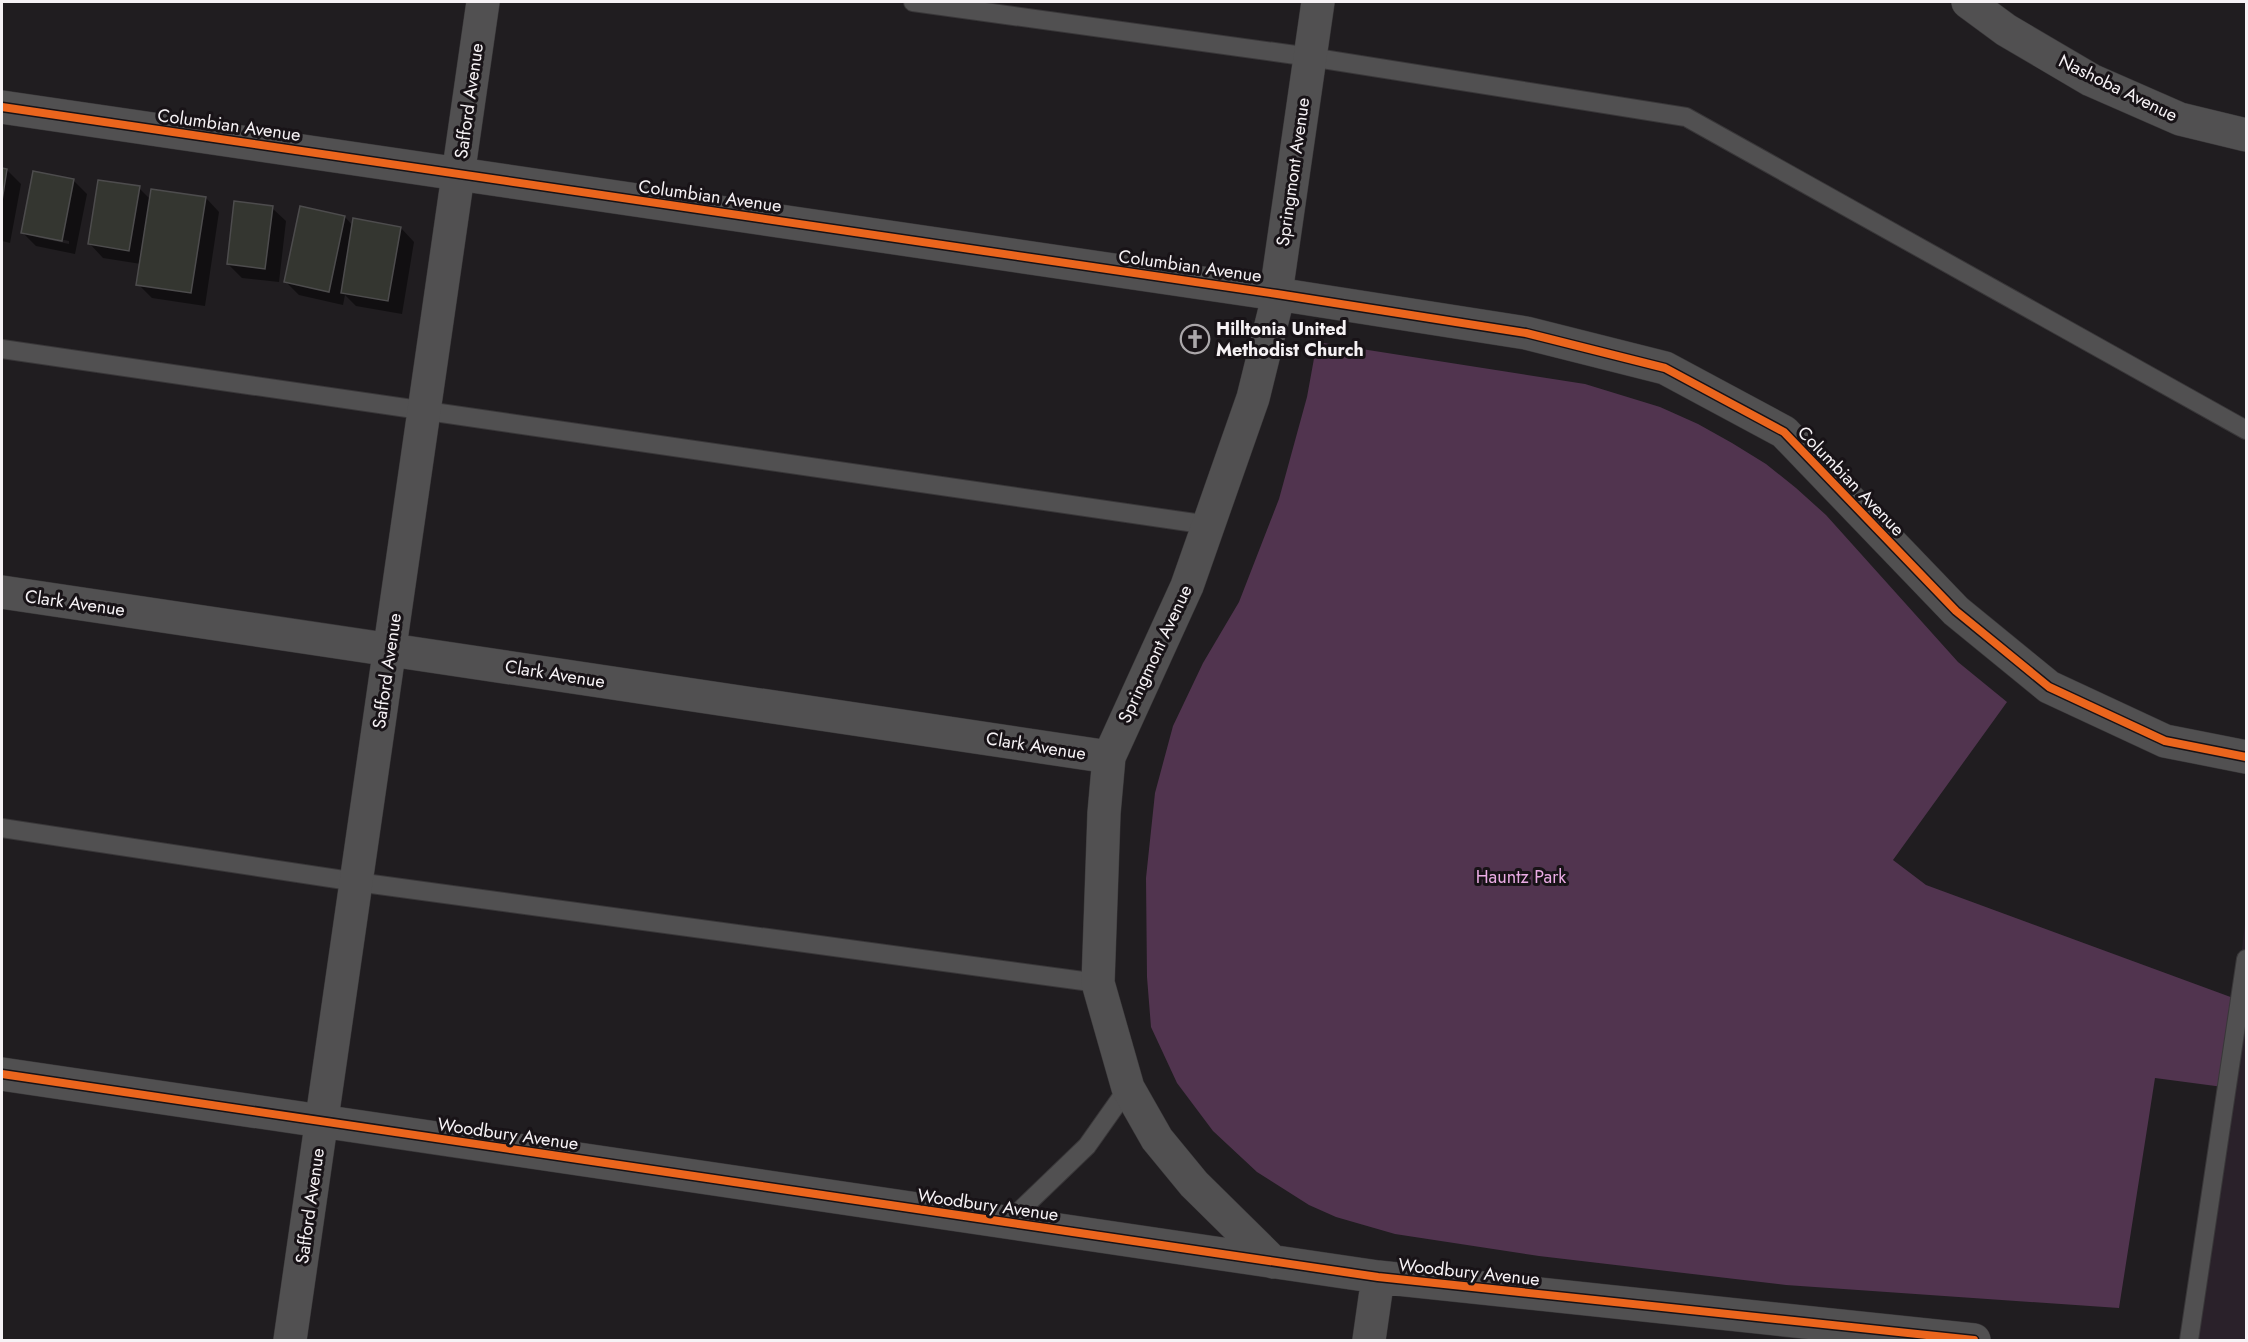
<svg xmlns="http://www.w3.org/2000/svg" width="2248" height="1342" viewBox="0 0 2248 1342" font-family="Jost,sans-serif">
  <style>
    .built { fill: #2a212a }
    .green { fill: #51344f }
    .shadow { fill: #0007; fill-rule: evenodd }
    .building { fill: #343630; stroke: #4d4c4d; stroke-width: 1.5 }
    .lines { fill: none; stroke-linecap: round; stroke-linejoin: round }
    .lane-casing { stroke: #393739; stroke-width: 20 }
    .street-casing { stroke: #393739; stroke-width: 34 }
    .lane { stroke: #515051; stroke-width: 18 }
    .street { stroke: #515051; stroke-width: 33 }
    .cycleway-casing { stroke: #181317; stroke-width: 11 }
    .cycleway { stroke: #eb651d; stroke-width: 8 }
    .labels { text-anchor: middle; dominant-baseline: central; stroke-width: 6; stroke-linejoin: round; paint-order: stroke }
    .street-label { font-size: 18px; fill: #f6f2f5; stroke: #181317 }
    .poi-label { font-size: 18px; font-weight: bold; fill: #f6f2f5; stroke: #181317; text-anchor: start }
    .park-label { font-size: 18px; fill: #ebace5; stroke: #181317 }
  </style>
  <rect width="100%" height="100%" fill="#201d20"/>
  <path class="built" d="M2246 915V1340H2182L2236 999Z"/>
  <path class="green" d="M1317 342 1585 384 1660 407 1698 424 1732 443 1766 464 1796 488 1826 515 1958 662 2007 702 1893 860 1926 885 2236 999 2223 1087 2155 1078 2119 1308 1786 1285 1539 1256 1395 1234 1336 1217 1309 1205 1257 1172 1213 1131 1177 1083 1151 1027 1147 977 1146 878 1155 793 1173 726 1203 663 1239 602 1279 499 1307 397Z"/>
  <path class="shadow" d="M2 169 7 170 21 184 10 243 2 241Z
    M73 180 87 194 75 254 36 246 22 232ZM36 234 69 241V244L36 237Z
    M139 188 151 200 206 198 219 212 205 306 152 298 138 284 141 264 103 258 90 244Z
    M272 208 286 221 279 282 242 278 228 264Z
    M345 217 353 226 401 228 414 242 402 314 356 306 345 295 343 305 299 295 285 281Z"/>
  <path class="building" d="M2 168 7 169 2 201Z
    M33 171 74 179 62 241 21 233Z
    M98 180 140 186 129 251 88 244Z
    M151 189 206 197 191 293 136 285Z
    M234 201 273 206 265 269 227 264Z
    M300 206 345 216 329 292 284 282Z
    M353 218 401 227 388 301 341 293Z"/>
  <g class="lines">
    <g class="lane-casing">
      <path id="lane" d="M913 2 1310 57 1686 117 2246 430
        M2 349 1209 525
        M2 828 357 882 1098 983
        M1007 1223 1087 1146 1128 1088
        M2189 1340 2246 959"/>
    </g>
    <g class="street-casing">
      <path id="street" d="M1968 2 2006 30 2091 80 2180 119 2246 135
        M2 107 1277 294 1526 333 1665 368 1784 432 1956 611 2049 687 2165 741 2246 757
        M2 592 1109 757
        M2 1074 1378 1277 1974 1340
        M1273 1262 1194 1184 1157 1139 1128 1088 1098 983 1104 813 1109 757 1187 586 1253 398 1275 309 1278 279 1318 2
        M290 1340 483 2
        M1369 1340 1378 1277"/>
    </g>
    <use href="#lane" class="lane"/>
    <use href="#street" class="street"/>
    <g class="cycleway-casing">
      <path id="cycleway" d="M2 107 1277 294 1526 333 1665 368 1784 432 1956 611 2049 687 2165 741 2246 757
        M2 1074 1378 1277 1974 1340"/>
    </g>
    <use href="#cycleway" class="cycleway"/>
  </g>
  <defs>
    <g id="church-ring" transform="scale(1.5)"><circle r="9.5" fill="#181317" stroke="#aba7aa" stroke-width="1.5"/><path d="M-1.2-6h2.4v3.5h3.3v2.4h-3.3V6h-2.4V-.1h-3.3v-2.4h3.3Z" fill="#aba7aa"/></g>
  </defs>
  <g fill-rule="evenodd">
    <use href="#church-ring" x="1195" y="339"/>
  </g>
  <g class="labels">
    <g class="street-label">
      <text transform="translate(2118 88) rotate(26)">Nashoba Avenue</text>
      <text transform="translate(469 101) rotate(-82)">Safford Avenue</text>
      <text transform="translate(229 125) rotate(8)">Columbian Avenue</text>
      <text transform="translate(1293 172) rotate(-82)">Springmont Avenue</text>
      <text transform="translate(710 196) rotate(8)">Columbian Avenue</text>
      <text transform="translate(1190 266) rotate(8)">Columbian Avenue</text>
      <text transform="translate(1851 481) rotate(46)">Columbian Avenue</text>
      <text transform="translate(75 603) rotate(8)">Clark Avenue</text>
      <text transform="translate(1155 654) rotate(-65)">Springmont Avenue</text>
      <text transform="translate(387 671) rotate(-82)">Safford Avenue</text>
      <text transform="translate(555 674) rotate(9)">Clark Avenue</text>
      <text transform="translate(1036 746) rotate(9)">Clark Avenue</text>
      <text transform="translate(508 1134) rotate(8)">Woodbury Avenue</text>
      <text transform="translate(988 1205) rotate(8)">Woodbury Avenue</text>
      <text transform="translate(310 1206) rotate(-82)">Safford Avenue</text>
      <text transform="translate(1469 1272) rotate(6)">Woodbury Avenue</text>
    </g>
    <g class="poi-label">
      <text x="1216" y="329">Hilltonia United<tspan x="1216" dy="21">Methodist Church</tspan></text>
    </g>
    <g class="park-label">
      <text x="1521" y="877">Hauntz Park</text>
    </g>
  </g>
  <rect width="2248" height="1342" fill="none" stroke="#f6f2f5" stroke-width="6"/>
</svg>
